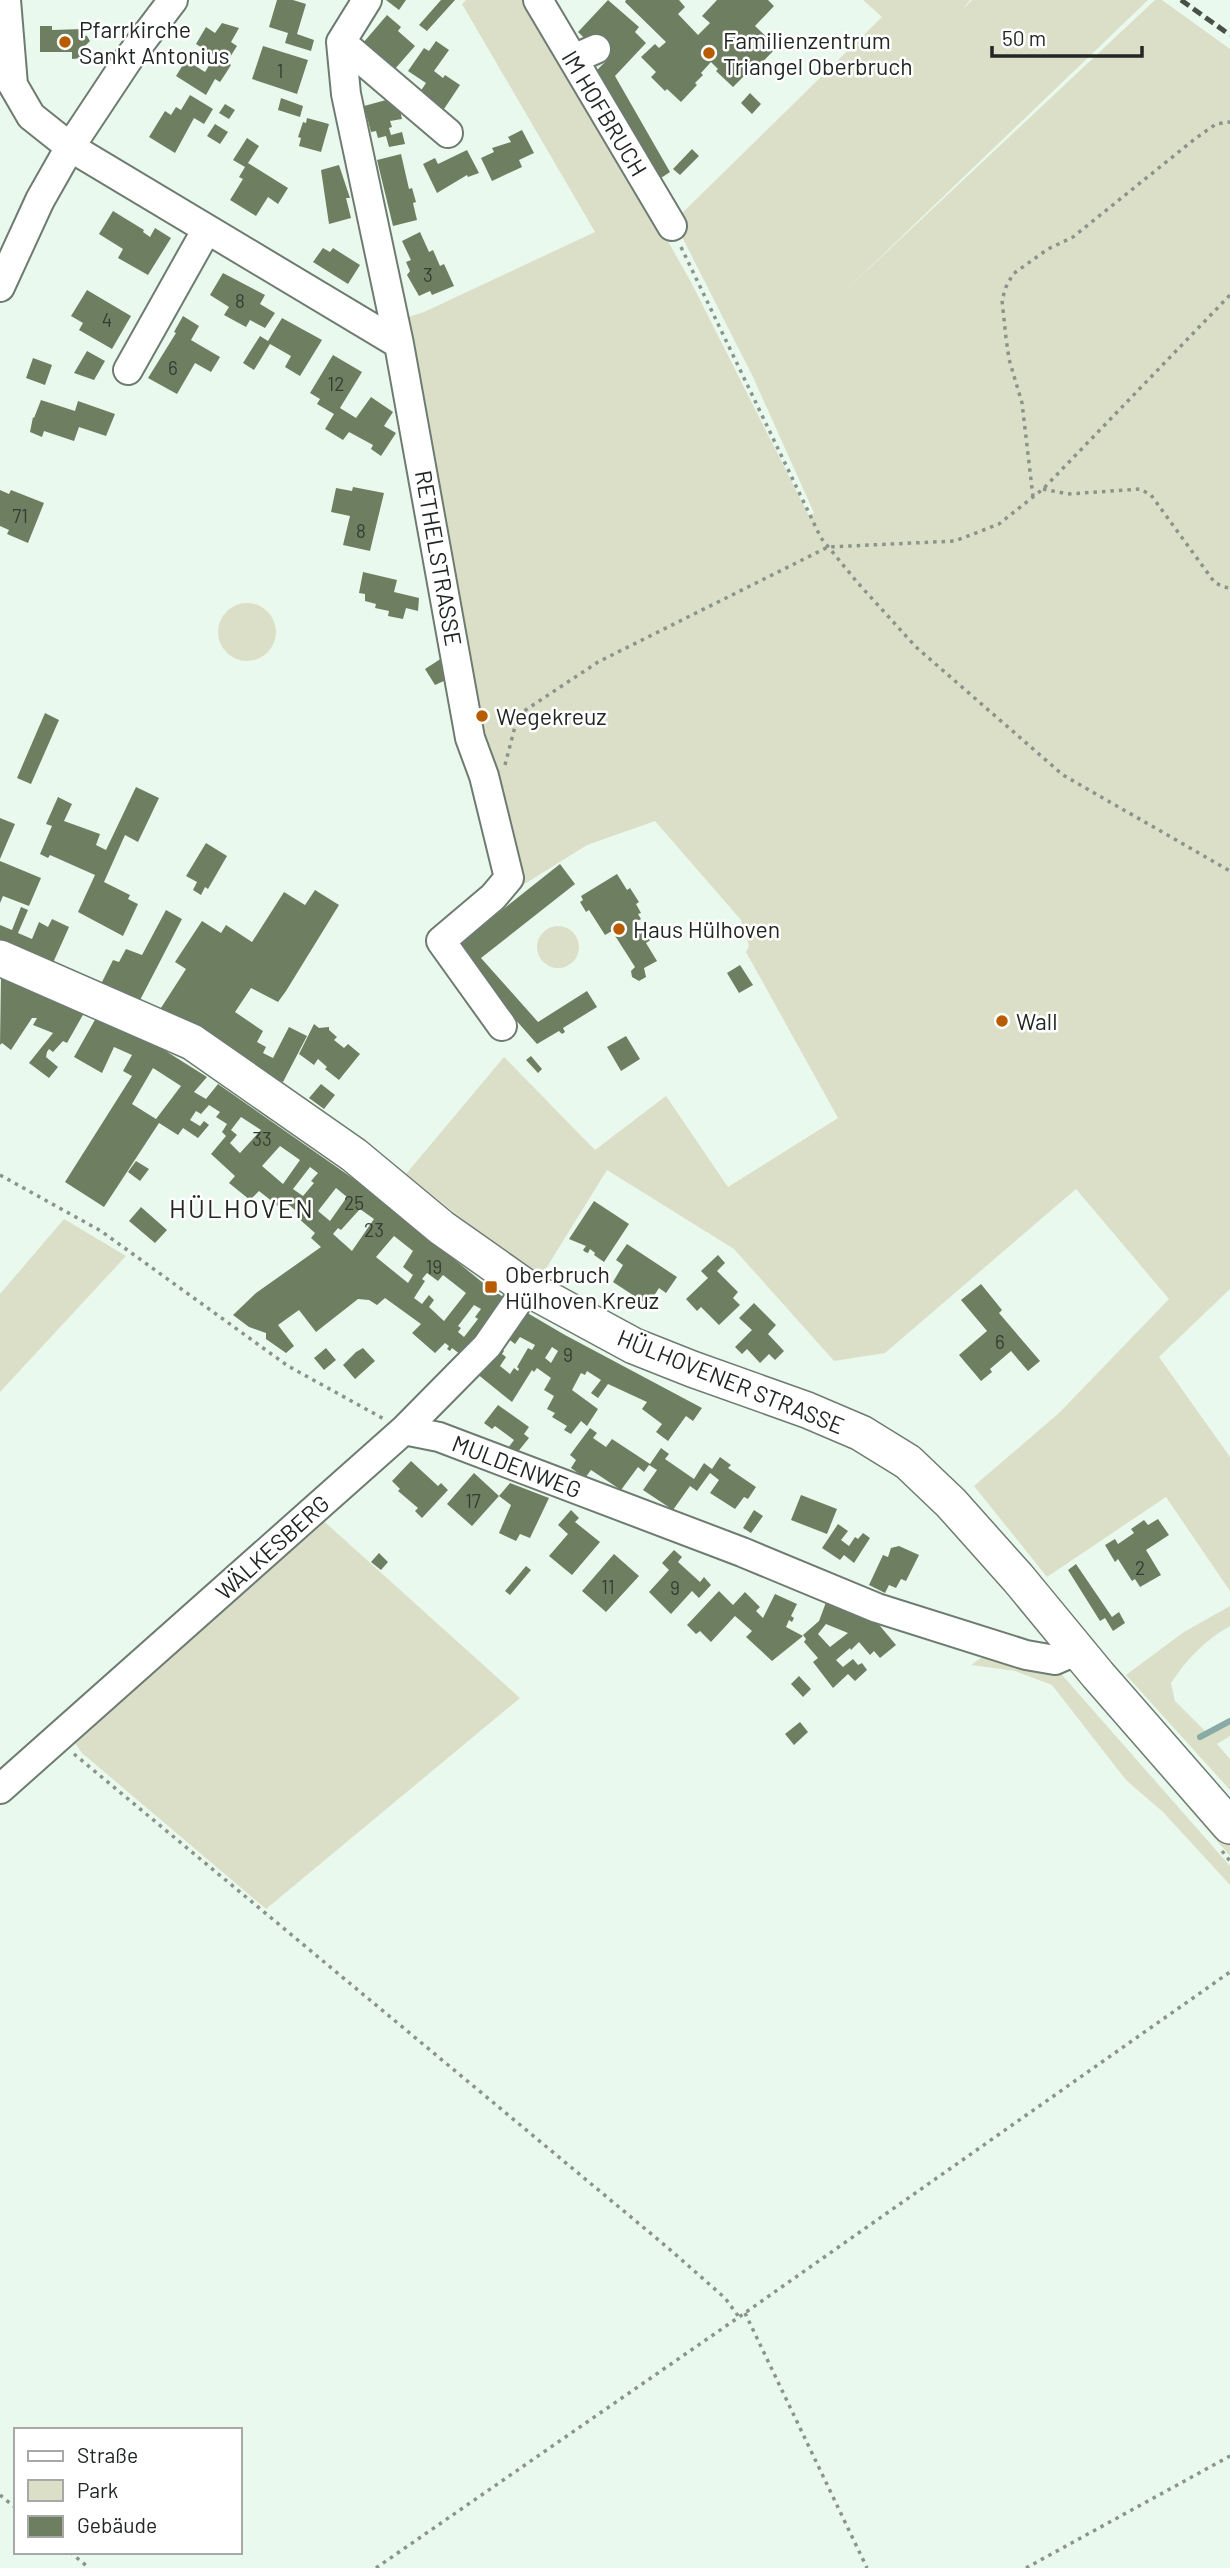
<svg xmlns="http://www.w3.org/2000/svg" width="1230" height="2568" viewBox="0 0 1230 2568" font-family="Barlow,sans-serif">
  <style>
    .green { fill: #dcdfc7 }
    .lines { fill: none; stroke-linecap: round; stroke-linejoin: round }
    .stream { stroke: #89aba7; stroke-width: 6 }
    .building { fill: #6e7f61; fill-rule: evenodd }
    .minor-casing { stroke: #6e7b70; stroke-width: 32 }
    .major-casing { stroke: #6e7b70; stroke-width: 38 }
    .path { stroke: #8a948c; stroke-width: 3.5; stroke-dasharray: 3.5 5; stroke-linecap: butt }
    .minor { stroke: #fff; stroke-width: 28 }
    .major { stroke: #fff; stroke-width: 35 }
    .rail { stroke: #49504a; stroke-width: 5; stroke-dasharray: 10 5; stroke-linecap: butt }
    .poi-dot { fill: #b75c00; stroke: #fff; stroke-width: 2.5 }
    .labels { text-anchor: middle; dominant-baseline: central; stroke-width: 5; stroke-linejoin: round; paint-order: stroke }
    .number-label { font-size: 19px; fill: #353d32 }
    .poi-label { font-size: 23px; fill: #222723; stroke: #fff; text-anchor: start }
    .street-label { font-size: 23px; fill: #222723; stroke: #fff }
    .quarter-label { font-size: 26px; letter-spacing: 2px; fill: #222723; stroke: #fff }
  </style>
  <rect width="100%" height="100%" fill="#eaf9ed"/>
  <path class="green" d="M466 0H533L692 284 809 516 814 513 753 377 674 221 882 17 863 0H970L963 9 972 0H1148L845 291 1155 0H1162L1230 49V1289L1159 1357 1230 1457V1591L1166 1497 1047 1577 974 1486 1059 1413 1169 1299 1076 1189 885 1353 834 1361 734 1249 607 1170 542 1275 471 1226 406 1174 504 1057 595 1150 666 1096 728 1187 838 1118 746 952 749 946 741 920 655 821 587 845 515 890 488 770 402 319 424 312 595 232 462 4Z
    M218 632a29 29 0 1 1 58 0a29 29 0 1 1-58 0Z
    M537 947a21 21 0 1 1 42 0a21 21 0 1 1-42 0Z
    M64 1219 126 1256 0 1392V1294Z
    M317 1515 520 1698 266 1909 82 1753 75 1743V1731Z
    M1230 1606V1626C1204 1641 1187 1659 1171 1683L1175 1701 1206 1732 1230 1719V1736L1217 1744 1230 1759V1790L1126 1675 1184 1632Z
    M988 1653 1056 1668 1230 1866V1885L1163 1812 1126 1780 1052 1685 1015 1671 971 1665Z
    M1067 1667 1078 1669 1230 1845V1856Z"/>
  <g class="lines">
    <path class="stream" d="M1200 1737 1230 1721"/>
  </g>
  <path class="building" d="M277 0H293L306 4 297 34 314 40 311 51 285 43 288 33 269 27Z
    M386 0H406L399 10Z
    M441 0H455L427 31 419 25Z
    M608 0 639 27 635 32 646 43 615 76 670 172 658 180 594 73 607 60 578 32Z
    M626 0H679L685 7 678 14 698 35 710 23 702 16 717 0H768L774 6 755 26 777 47 748 77 746 74 733 87 716 71 718 69 711 62 701 73 703 75 695 83 697 85 681 102 667 89 665 91 651 77 656 72 641 57 655 44 659 48 666 42 625 2Z
    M387 15 401 27 398 31 415 46 394 70 363 43Z
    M222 23 239 28 231 42 237 46 227 62 231 65 226 73 220 82 215 79 206 95 176 76 186 60 205 72 215 56 196 44 206 27 215 33Z
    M40 26H52V30L83 29V35L87 36 90 41 84 47V58L72 59V52H40Z
    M436 41 449 50 434 71 443 78 445 75 460 85 444 109 420 92 426 83 408 71 424 48 429 51Z
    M263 46 308 60 297 94 252 79Z
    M750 93 761 104 752 114 741 103Z
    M190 95 213 109 204 124 194 118 175 153 149 137 165 111 171 115 176 107 181 110Z
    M397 97 402 119 390 121 392 127 389 128 391 135 402 132 405 144 389 147 386 136 378 138 376 131 371 132 364 106Z
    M281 98 303 106 300 117 278 110Z
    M225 104 235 110 229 119 219 113Z
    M307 118 329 124 321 152 299 146 301 138 298 137 303 122 306 123Z
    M215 124 228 132 220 144 207 136Z
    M522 130 534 153 519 160 522 167 492 181 481 158 494 152 492 148 511 142 508 137Z
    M247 138 259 146 248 163 288 188 278 204 268 197 256 216 230 200 243 179 239 177 245 167 233 160Z
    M692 149 699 156 680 175 673 169Z
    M467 150 479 173 468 177 467 175 437 193 423 164 435 158 438 164Z
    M401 154 409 189 412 188 416 202 413 203 417 220 393 226 377 160Z
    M339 165 350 198H346L351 218 329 224 321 170Z
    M113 211 144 230 143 232 150 237 155 228 171 238 148 275 118 258 123 249 99 234Z
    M420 232 429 252 433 250 440 266 444 264 454 286 432 295 430 291 419 296 407 275 410 271 406 262 411 260 402 241Z
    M323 248 330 252 333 248 360 265 348 284 313 262Z
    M223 273 265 295 260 304 275 313 265 328 250 320 246 327 224 315 229 307 210 295Z
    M87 290 131 316 112 349 79 330 83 323 71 316Z
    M183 316 199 326 191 340 220 357 211 372 195 363 177 394 148 378 176 333 174 332Z
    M282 318 322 340 300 376 285 367 291 356 270 344 254 370 243 363 260 336 268 341Z
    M87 351 105 361 94 380 74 373Z
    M333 355 362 372 340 408 356 418 371 397 393 412 384 426 396 433 381 456 371 449 373 445 349 432 343 440 325 429 334 414 317 404 320 399 310 393Z
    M33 358 52 365 45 385 26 378Z
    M41 400 75 411 78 401 115 414 106 436 79 427 74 441 44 431 42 437 30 432 33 417 34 418Z
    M353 487 384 493 370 551 343 545 350 516 331 512 336 488 352 491Z
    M0 490 9 494 11 490 44 503 28 543 7 534 9 530 0 526Z
    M363 572 397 580 394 592 419 598 418 611 406 608 403 619 388 616 389 611 375 608 376 604 365 601V594L359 593Z
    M442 658 446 680 435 685 425 669Z
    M45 713 59 720 31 784 17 778Z
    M136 787 159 798 138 842 125 835 104 882 130 895 128 899 138 904 123 936 78 912 95 875 50 855 48 858 40 854 52 826 46 824 58 797 72 804 64 821 100 834 96 845 106 850Z
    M0 818 15 824 0 859Z
    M206 843 227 856 208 889 205 887 201 895 193 890 197 882 186 876Z
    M0 861 41 878 29 906 3 896 0 903Z
    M560 864 575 884 481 958 538 1022 587 991 597 1007 563 1028 565 1032 562 1034 559 1031 537 1044 453 949Z
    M617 874 627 890 630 888 639 902 636 904 641 913 638 914 641 919 634 923 640 934 646 931 652 935V939L646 943 657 961 644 968 646 977 639 981 632 977 631 971 635 967 612 931 605 935 589 910 586 912 580 902 583 900 581 896Z
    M315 890 339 905 286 991 278 1002 251 988 235 1012 263 1031 257 1042 266 1047 263 1053 273 1058 289 1027 307 1036 283 1082 267 1075 159 1011 186 969 175 962 202 921 221 933 226 925 252 942 284 892 305 905Z
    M21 907 28 910 18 933 32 939 39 922 48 927 52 919 69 927 52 965 0 941V925L12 930Z
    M166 910 182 919 139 1002 100 986 113 960 119 962 126 949 142 955Z
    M740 965 753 985 739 993 727 973Z
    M1 977 84 1013 67 1043 63 1041 53 1052 49 1049 47 1052 46 1057 58 1067 49 1078 29 1063 53 1033 33 1025 37 1018H32L11 1050 2 1043 0 1045Z
    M96 1018 153 1043 207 1077 194 1092 206 1099 218 1084 371 1191 488 1287 508 1300 465 1358 452 1348 450 1351 447 1349 449 1346 445 1343 435 1353 412 1333 421 1324 385 1298 377 1305 369 1300 358 1299 316 1332 299 1310 278 1325 294 1346 286 1353 266 1339V1333L249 1327 233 1315 256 1293 321 1247 311 1238 315 1233 297 1217 300 1214 283 1200 278 1206 259 1191 250 1200 229 1183 235 1176 211 1154 226 1136 222 1132 227 1124 216 1117 220 1112 209 1105 201 1114 196 1111 190 1120 200 1126 204 1121 209 1125 198 1138 183 1128 178 1135 159 1123 104 1207 65 1182 132 1076 123 1071 132 1055 114 1047 102 1073 74 1057ZM153 1068 181 1086 156 1119 132 1104ZM241 1117 261 1130 240 1153 230 1143 237 1135 231 1130ZM280 1146 300 1160 283 1184 262 1166ZM310 1167 318 1173 311 1181 314 1183 303 1196 293 1189ZM336 1188 347 1197 330 1221 318 1211ZM360 1209 374 1219 352 1251 333 1234 338 1228 341 1230ZM394 1236 413 1251 403 1267 413 1275 408 1283 376 1257ZM427 1273 438 1281 443 1275 466 1293 444 1321 429 1307 434 1300 429 1295 422 1304 414 1298 425 1281 422 1279ZM474 1305 481 1309 475 1317 478 1319 464 1337 458 1332 461 1328 458 1326Z
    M314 1024 319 1028 329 1027V1030L337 1037 334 1040 344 1048 348 1044 360 1054 339 1080 325 1069 327 1067 318 1059 314 1065 299 1054Z
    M626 1036 640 1059 621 1071 607 1047Z
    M531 1056 542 1069 538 1073 526 1060Z
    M321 1084 335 1095 324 1109 309 1098Z
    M136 1161 149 1169 140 1181 128 1172Z
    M594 1201 629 1224 604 1262 594 1255 595 1253 590 1249 588 1253 585 1252 583 1250 586 1246 569 1239Z
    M141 1207 167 1230 155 1243 129 1221Z
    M627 1244 677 1277 666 1293 659 1288 648 1305 613 1282 623 1265 616 1260Z
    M718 1255 725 1263 717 1271 738 1292 733 1298 740 1305 719 1325 701 1307 697 1311 686 1299 708 1278 701 1271Z
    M981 1284 1002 1310 999 1313 1040 1361 1028 1371 1011 1351 990 1369 992 1372 981 1381 959 1355 987 1331 961 1300Z
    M754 1303 776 1325 768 1334 784 1351 775 1360 769 1354 760 1363 747 1349 742 1354 735 1347 752 1330 739 1318Z
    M524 1311 565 1335 702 1408 693 1421 686 1416 668 1441 656 1432 662 1424 642 1409 647 1402 608 1384 598 1398 591 1393 601 1380 587 1371 585 1375 581 1373 572 1390 598 1409 587 1426 581 1421 571 1434 564 1430 567 1426 552 1417 555 1413 547 1409 554 1396 544 1390 551 1378 537 1368 534 1372 532 1370 512 1402 476 1373 499 1346 504 1351 502 1354 506 1357 500 1366 510 1374 514 1368 518 1371 519 1369 517 1367 528 1348 532 1350 535 1345 520 1337 515 1344 506 1337ZM552 1347 558 1351 551 1363 545 1358Z
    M326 1348 336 1360 324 1370 314 1358Z
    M363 1348 375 1361 355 1379 343 1365 356 1352Z
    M498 1405 529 1427 524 1434 529 1438 516 1454 508 1448 514 1440 495 1426 492 1429 484 1423Z
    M590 1428 597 1433 593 1438 606 1447 612 1439 650 1464 661 1448 669 1454 665 1459 694 1479 704 1463 712 1469 720 1457 731 1465 728 1468 756 1487 748 1499 744 1497 735 1509 710 1493 719 1480 710 1473 697 1491 690 1486 673 1510 643 1490 657 1470 649 1465 644 1472 638 1467 621 1490 591 1470 585 1478 571 1468 576 1460 570 1455Z
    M411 1461 438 1486 441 1483 448 1490 422 1518 415 1511 418 1508 398 1491 400 1489 392 1481Z
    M474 1473 499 1496 510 1483 549 1498 530 1538 520 1534 516 1541 499 1533 511 1505 499 1496 472 1526 447 1504Z
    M801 1495 837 1509 827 1534 791 1520Z
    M571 1510 579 1518 575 1522 600 1542 572 1575 549 1556 568 1534 558 1525Z
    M754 1510 763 1516 751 1533 743 1528Z
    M1158 1519 1169 1535 1146 1550 1161 1575 1140 1587 1135 1579 1132 1581 1118 1559 1115 1562 1105 1545 1115 1539 1118 1544 1134 1533 1131 1529 1144 1520 1148 1525Z
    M838 1524 848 1531 841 1540 849 1546 855 1537 858 1539 863 1533 870 1538 854 1563 844 1555 840 1560 822 1548Z
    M899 1546 919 1555 906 1581 901 1579 896 1588 889 1585 885 1593 869 1585 883 1555 888 1557 891 1548Z
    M674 1550 682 1557 678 1562 700 1582 704 1577 711 1585 699 1598 692 1591 671 1614 649 1592 669 1570 662 1563Z
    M379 1553 388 1562 381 1570 371 1562Z
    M614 1554 639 1576 606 1612 582 1591Z
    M1076 1564 1112 1617 1119 1612 1125 1623 1113 1631 1105 1618 1100 1621 1068 1570Z
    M526 1566 531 1570 510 1595 505 1591Z
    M719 1591 733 1605 745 1592 760 1607 756 1611 763 1618 775 1594 797 1604 791 1616 794 1618 792 1622 789 1620 786 1627 803 1636 772 1661 746 1637 752 1631 735 1616 711 1642 700 1631 696 1634 687 1625Z
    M828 1597 870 1614 896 1645 880 1658 874 1651 870 1655 859 1642 851 1650 850 1648 836 1660 843 1667 853 1659 858 1665 862 1663 867 1670 855 1681 848 1674 833 1688 813 1662 818 1658 804 1642 806 1639 803 1635 819 1621ZM826 1624 848 1633 830 1647 818 1634Z
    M799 1676 811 1689 803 1697 791 1684Z
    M800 1722 808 1732 794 1745 785 1734Z"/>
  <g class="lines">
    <g class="minor-casing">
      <path id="minor" d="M6 0 13 85 31 116 70 147 399 344
        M538 0 672 226
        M341 42 346 94 399 344 470 738 484 776 509 878 493 897 441 941 502 1026
        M341 42 448 133
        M341 42 367 0
        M573 59 596 49
        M0 287 40 200 70 147 129 58 173 0
        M128 370 207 229
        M404 1430 439 1437 742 1552 877 1608 1026 1655 1055 1660 1078 1650
        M0 1789 404 1430 487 1346 527 1288"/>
    </g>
    <g class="major-casing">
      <path id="major" d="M0 958 192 1042 354 1155 442 1228 527 1288 634 1346 692 1369 807 1410 861 1433 908 1462 951 1503 1018 1578 1098 1675 1230 1826"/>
    </g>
    <path class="path" d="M681 247 821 538 857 582 916 647 1063 775 1230 871
      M1043 489 1068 494 1140 489 1151 495 1215 583 1230 589
      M1033 497 1022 403 1009 359 1006 338 1002 300 1006 287 1013 274 1048 249 1073 237 1196 138 1216 124 1230 122
      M505 765 518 715 598 662 828 547 955 541 999 524 1043 489 1230 295
      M0 1175 101 1231 288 1366 384 1419
      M74 1754 667 2247 725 2298 739 2317
      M1222 1851 1230 1861
      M745 2313 867 2568
      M0 2495 16 2508
      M70 2552 89 2568
      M376 2568 739 2317 1230 1972
      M1026 2568 1230 2456"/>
    <use href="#minor" class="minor"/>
    <use href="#major" class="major"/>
    <path class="rail" d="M1181 0 1230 35"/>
  </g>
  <g class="poi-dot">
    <circle cx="65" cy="42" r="7"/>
    <circle cx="709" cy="53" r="7"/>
    <circle cx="482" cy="716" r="7"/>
    <circle cx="619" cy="929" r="7"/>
    <circle cx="1002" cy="1021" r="7"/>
    <rect x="484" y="1280" width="14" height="14" rx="3.5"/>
  </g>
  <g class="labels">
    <g class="number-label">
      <text x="280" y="70">1</text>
      <text x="428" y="274">3</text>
      <text x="240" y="300">8</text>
      <text x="107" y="319">4</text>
      <text x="173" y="367">6</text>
      <text x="336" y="383">12</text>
      <text x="20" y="515">71</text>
      <text x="361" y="530">8</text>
      <text x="262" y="1138">33</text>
      <text x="354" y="1202">25</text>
      <text x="374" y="1229">23</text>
      <text x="434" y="1266">19</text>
      <text x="1000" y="1341">6</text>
      <text x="568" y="1354">9</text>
      <text x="473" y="1500">17</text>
      <text x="1140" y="1567">2</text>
      <text x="608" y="1586">11</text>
      <text x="675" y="1587">9</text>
    </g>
    <g class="poi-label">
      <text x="79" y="29">Pfarrkirche<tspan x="79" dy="26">Sankt Antonius</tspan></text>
      <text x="723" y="40">Familienzentrum<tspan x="723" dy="26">Triangel Oberbruch</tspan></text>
      <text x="496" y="716">Wegekreuz</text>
      <text x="633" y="929">Haus Hülhoven</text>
      <text x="1016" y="1021">Wall</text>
      <text x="505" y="1274">Oberbruch<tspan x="505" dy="26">Hülhoven Kreuz</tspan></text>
    </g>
    <g class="street-label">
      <text transform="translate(605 113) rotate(59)">IM HOFBRUCH</text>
      <text transform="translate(439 558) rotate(80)">RETHELSTRASSE</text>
      <text transform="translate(731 1381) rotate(22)">HÜLHOVENER STRASSE</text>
      <text transform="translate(517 1466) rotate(21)">MULDENWEG</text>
      <text transform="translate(272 1547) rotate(-42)">WÄLKESBERG</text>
    </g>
    <g class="quarter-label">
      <text x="242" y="1207">HÜLHOVEN</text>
    </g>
  </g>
  <rect x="14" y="2428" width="228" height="126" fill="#ffffff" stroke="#a7a9a7" stroke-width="2"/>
  <rect x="28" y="2451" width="35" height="10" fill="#ffffff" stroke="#a7a9a7" stroke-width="2"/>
  <text x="77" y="2463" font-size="21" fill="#222723">Straße</text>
  <rect x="28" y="2480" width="35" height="21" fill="#dcdfc7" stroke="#a7a9a7" stroke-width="2"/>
  <text x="77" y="2498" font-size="21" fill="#222723">Park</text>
  <rect x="28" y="2516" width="35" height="21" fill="#6e7f61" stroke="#a7a9a7" stroke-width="2"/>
  <text x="77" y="2533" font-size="21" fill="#222723">Gebäude</text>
  <path d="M992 46v10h150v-10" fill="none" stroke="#222723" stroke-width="3.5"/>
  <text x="1002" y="46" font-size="21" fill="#222723" stroke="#ffffff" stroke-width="5" paint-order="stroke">50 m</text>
</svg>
